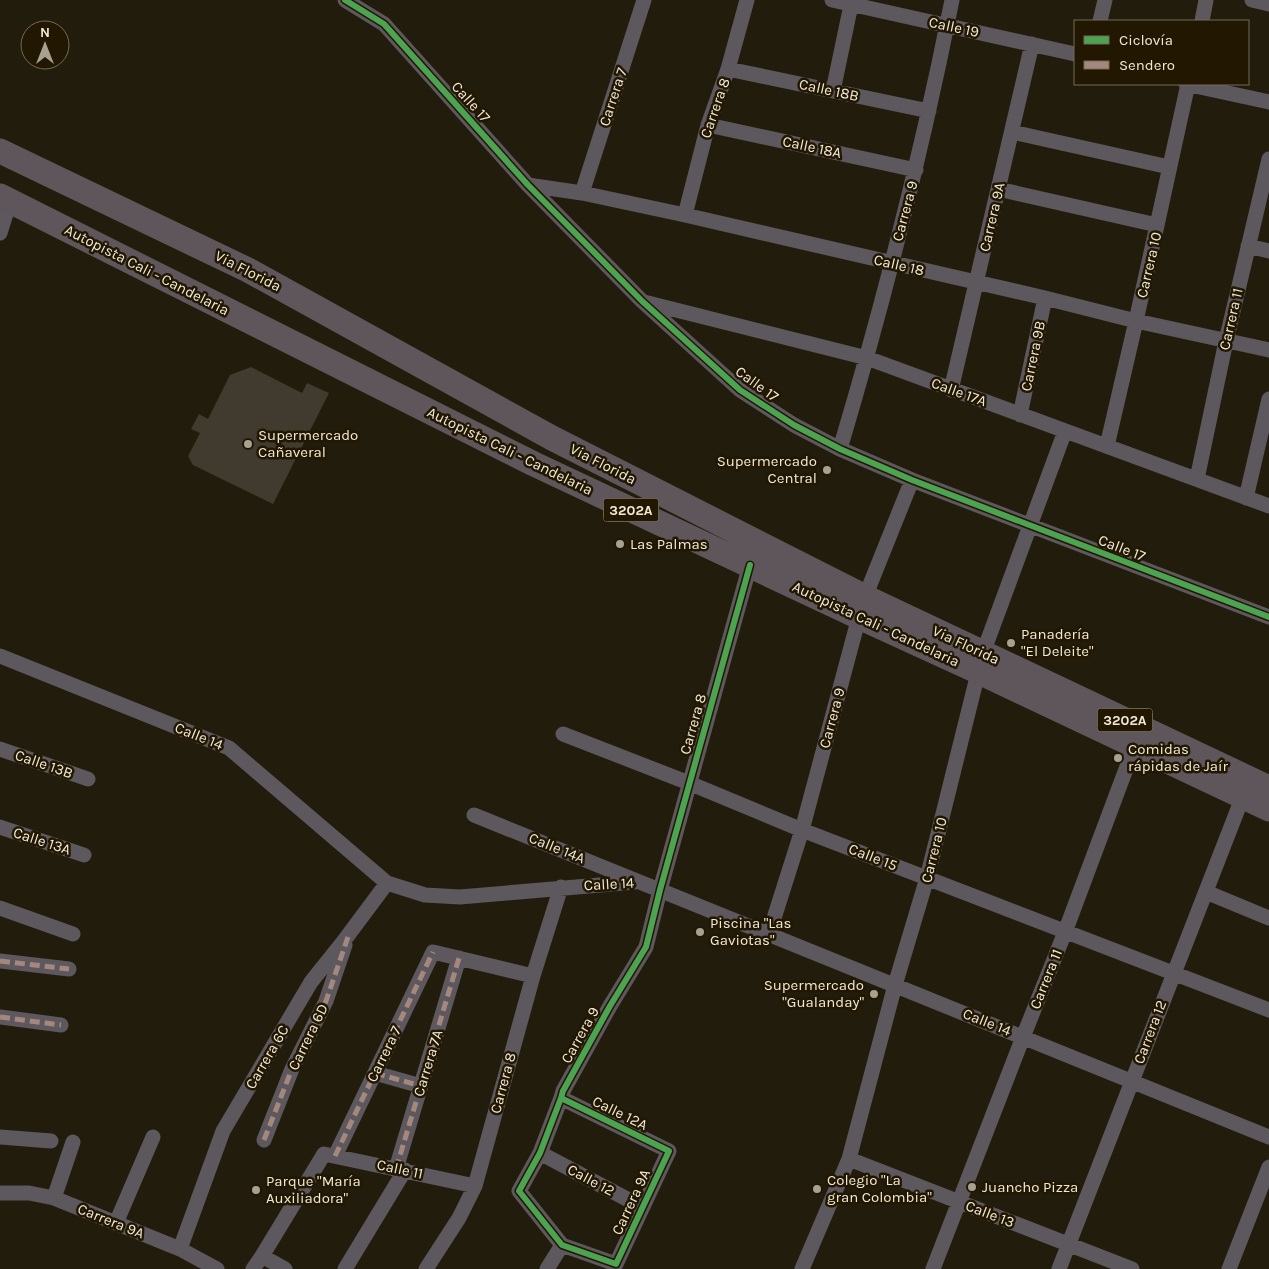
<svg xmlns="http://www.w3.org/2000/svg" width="1269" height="1269" viewBox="0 0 1269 1269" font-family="Karla,sans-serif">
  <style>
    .building { fill: #403b2e }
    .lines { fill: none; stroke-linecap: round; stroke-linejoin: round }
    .street { stroke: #5d575e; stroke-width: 15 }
    .primary { stroke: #5e565a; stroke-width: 25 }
    .quiet { stroke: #a5887d; stroke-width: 5; stroke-dasharray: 10 5; stroke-linecap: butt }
    .cycleway-casing { stroke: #221700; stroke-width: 9 }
    .cycleway { stroke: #4ca352; stroke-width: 6 }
    .poi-dot { fill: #a8a191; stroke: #221700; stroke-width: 2 }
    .labels { text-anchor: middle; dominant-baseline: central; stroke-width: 5; stroke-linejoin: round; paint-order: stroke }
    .shield { fill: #221700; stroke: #b2aa97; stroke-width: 1 }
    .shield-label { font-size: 14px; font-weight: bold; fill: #f0e9d8 }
    .street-label { font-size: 15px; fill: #f0e9d8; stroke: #221700 }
    .poi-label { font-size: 15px; fill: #f0e9d8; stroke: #221700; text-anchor: start }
  </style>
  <rect width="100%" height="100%" fill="#221c0c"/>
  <path class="building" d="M251 367 302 393 307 383 329 393 273 504 193 465 188 456 200 433 191 429 199 414 208 419 230 375Z"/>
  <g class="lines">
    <path class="street" d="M345 0 384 24 528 185 642 301 740 390 794 425 840 449 912 480 1269 617
      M832 0 1075 54
      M1252 0 1269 4
      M1100 21 1105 0
      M1202 21 1206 0
      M728 69 929 111
      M1186 84 1269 102
      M833 91 852 0
      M708 125 916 170
      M1012 132 1169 167
      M528 185 582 193 685 215 1045 298 1136 321 1269 350
      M998 189 1157 225
      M582 193 644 0
      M685 215 708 125 728 69 747 0
      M0 233 10 201
      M1248 246 1269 251
      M644 302 867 358 1269 506
      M951 390 1032 44
      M1020 415 1045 298
      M1107 446 1136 321 1188 84
      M840 449C884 301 922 152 952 0
      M1197 479 1226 341 1269 159
      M1246 498 1269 399
      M865 597 912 480
      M0 656 229 748 387 883 425 895 460 897 635 882
      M563 734 689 783 802 830 1269 1010
      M0 749 88 779
      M474 815 1269 1137
      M0 827 84 855
      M1206 892 1269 918
      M0 908 73 934
      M769 934 802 830 859 617
      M0 961 69 969
      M0 1017 61 1025
      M375 1073 421 1086
      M561 1098 669 1151 616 1264 562 1245 519 1191 540 1153 561 1098 563 1091 610 1006 646 947 660 890 750 565
      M0 1137 51 1141
      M264 1140 292 1069 326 1001 345 945
      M540 1153 642 1207
      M335 1156 433 952 533 976
      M849 1159 1132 1269
      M396 1169 459 958
      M0 1193H29L54 1198 180 1249 217 1269
      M54 1198 73 1142
      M116 1223 153 1137
      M180 1249 223 1131 311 982 343 942 387 883
      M262 1256 285 1269
      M253 1269 262 1256 324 1154 475 1186
      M345 1269 405 1170
      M426 1269 459 1218 475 1186 533 976 561 887
      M547 1269 562 1245
      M802 1269 849 1159 895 985 927 878 983 653 1065 431
      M933 1269 1023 1037 1065 932 1135 745
      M1059 1269 1243 796
      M1229 1269 1269 1167"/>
    <path class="primary" d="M0 151 248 270 552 438 865 597 1269 788
      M0 196 534 464 859 617 979 672 1269 809"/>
    <path class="quiet" d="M0 961 69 969
      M0 1017 61 1025
      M375 1073 421 1086
      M264 1140 292 1069 326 1001 349 934
      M335 1156 433 952
      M396 1169 459 958"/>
    <g class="cycleway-casing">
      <path id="cycleway" d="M345 0 384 24 528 185 642 301 740 390 794 425 840 449 912 480 1269 617
        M561 1098 669 1151 616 1264 562 1245 519 1191 540 1153 561 1098 563 1091 610 1006 646 947 660 890 750 565"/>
    </g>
    <use href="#cycleway" class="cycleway"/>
  </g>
  <g class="poi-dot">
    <circle cx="248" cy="444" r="5"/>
    <circle cx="827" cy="470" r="5"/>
    <circle cx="620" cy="544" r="5"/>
    <circle cx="1011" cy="643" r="5"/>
    <circle cx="1118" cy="758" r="5"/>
    <circle cx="700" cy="932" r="5"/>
    <circle cx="874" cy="994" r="5"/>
    <circle cx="972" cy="1187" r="5"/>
    <circle cx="817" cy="1189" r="5"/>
    <circle cx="256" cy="1190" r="5"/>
  </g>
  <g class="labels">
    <g class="shield">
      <rect x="603.5" y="498.5" width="55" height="23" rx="4"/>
      <rect x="1097.5" y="708.5" width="55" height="23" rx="4"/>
    </g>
    <g class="shield-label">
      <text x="631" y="510">3202A</text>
      <text x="1125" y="720">3202A</text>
    </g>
    <g class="street-label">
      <text transform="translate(954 27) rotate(12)">Calle 19</text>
      <text transform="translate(829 90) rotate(12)">Calle 18B</text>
      <text transform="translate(613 97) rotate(-72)">Carrera 7</text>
      <text transform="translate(471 102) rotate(48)">Calle 17</text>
      <text transform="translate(715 108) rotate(-71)">Carrera 8</text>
      <text transform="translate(812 147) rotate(12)">Calle 18A</text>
      <text transform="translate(905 211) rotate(-75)">Carrera 9</text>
      <text transform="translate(992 217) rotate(-77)">Carrera 9A</text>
      <text transform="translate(899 265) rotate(13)">Calle 18</text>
      <text transform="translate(1149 265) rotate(-77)">Carrera 10</text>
      <text transform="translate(147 270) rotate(27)">Autopista Cali - Candelaria</text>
      <text transform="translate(248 271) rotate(27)">Via Florida</text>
      <text transform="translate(1231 319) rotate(-77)">Carrera 11</text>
      <text transform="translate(1033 356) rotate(-78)">Carrera 9B</text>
      <text transform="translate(757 384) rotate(36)">Calle 17</text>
      <text transform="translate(959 392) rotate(20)">Calle 17A</text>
      <text transform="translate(510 451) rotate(26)">Autopista Cali - Candelaria</text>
      <text transform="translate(603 464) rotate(27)">Via Florida</text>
      <text transform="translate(1122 548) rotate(21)">Calle 17</text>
      <text transform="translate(876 624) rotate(25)">Autopista Cali - Candelaria</text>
      <text transform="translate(966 645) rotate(25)">Via Florida</text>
      <text transform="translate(832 718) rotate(-75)">Carrera 9</text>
      <text transform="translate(693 724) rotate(-74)">Carrera 8</text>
      <text transform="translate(199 736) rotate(22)">Calle 14</text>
      <text transform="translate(44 764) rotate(19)">Calle 13B</text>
      <text transform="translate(42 841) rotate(18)">Calle 13A</text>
      <text transform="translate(557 848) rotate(22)">Calle 14A</text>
      <text transform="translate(934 850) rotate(-76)">Carrera 10</text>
      <text transform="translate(873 857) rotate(21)">Calle 15</text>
      <text transform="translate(609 884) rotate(-3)">Calle 14</text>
      <text transform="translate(1046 979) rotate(-68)">Carrera 11</text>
      <text transform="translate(987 1022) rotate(22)">Calle 14</text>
      <text transform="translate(1150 1032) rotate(-69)">Carrera 12</text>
      <text transform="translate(580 1035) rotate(-61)">Carrera 9</text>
      <text transform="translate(308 1037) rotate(-64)">Carrera 6D</text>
      <text transform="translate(384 1054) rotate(-64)">Carrera 7</text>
      <text transform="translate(267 1057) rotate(-60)">Carrera 6C</text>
      <text transform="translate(428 1063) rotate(-73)">Carrera 7A</text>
      <text transform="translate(503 1083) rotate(-75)">Carrera 8</text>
      <text transform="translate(620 1113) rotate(26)">Calle 12A</text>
      <text transform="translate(400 1169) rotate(12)">Calle 11</text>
      <text transform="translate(591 1180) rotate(28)">Calle 12</text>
      <text transform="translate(631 1202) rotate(-65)">Carrera 9A</text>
      <text transform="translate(990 1214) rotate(21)">Calle 13</text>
      <text transform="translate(111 1221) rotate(22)">Carrera 9A</text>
    </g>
    <g class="poi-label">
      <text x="258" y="435">Supermercado<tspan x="258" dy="17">Cañaveral</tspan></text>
      <text x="817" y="461" text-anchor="end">Supermercado<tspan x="817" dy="17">Central</tspan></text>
      <text x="630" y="544">Las Palmas</text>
      <text x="1021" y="634">Panadería<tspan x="1021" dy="17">"El Deleite"</tspan></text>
      <text x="1128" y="749">Comidas<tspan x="1128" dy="17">rápidas de Jaír</tspan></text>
      <text x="710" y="923">Piscina "Las<tspan x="710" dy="17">Gaviotas"</tspan></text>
      <text x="864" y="985" text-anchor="end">Supermercado<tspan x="864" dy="17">"Gualanday"</tspan></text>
      <text x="827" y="1180">Colegio "La<tspan x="827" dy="17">gran Colombia"</tspan></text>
      <text x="266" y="1181">Parque "María<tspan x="266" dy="17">Auxiliadora"</tspan></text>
      <text x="982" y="1187">Juancho Pizza</text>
    </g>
  </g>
  <rect x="1074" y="20" width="175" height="65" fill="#221700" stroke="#746b56"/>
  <rect x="1084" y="36" width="25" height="8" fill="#4ca352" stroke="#746b56"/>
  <text x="1119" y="45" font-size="15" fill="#f0e9d8">Ciclovía</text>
  <rect x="1084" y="61" width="25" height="8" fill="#a5887d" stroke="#746b56"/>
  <text x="1119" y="70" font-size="15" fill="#f0e9d8">Sendero</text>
  <g transform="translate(45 45)"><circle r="24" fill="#221700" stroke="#746b56"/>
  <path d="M0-4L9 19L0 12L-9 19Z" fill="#a8a191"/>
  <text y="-8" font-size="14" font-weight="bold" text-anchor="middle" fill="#f0e9d8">N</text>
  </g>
</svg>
